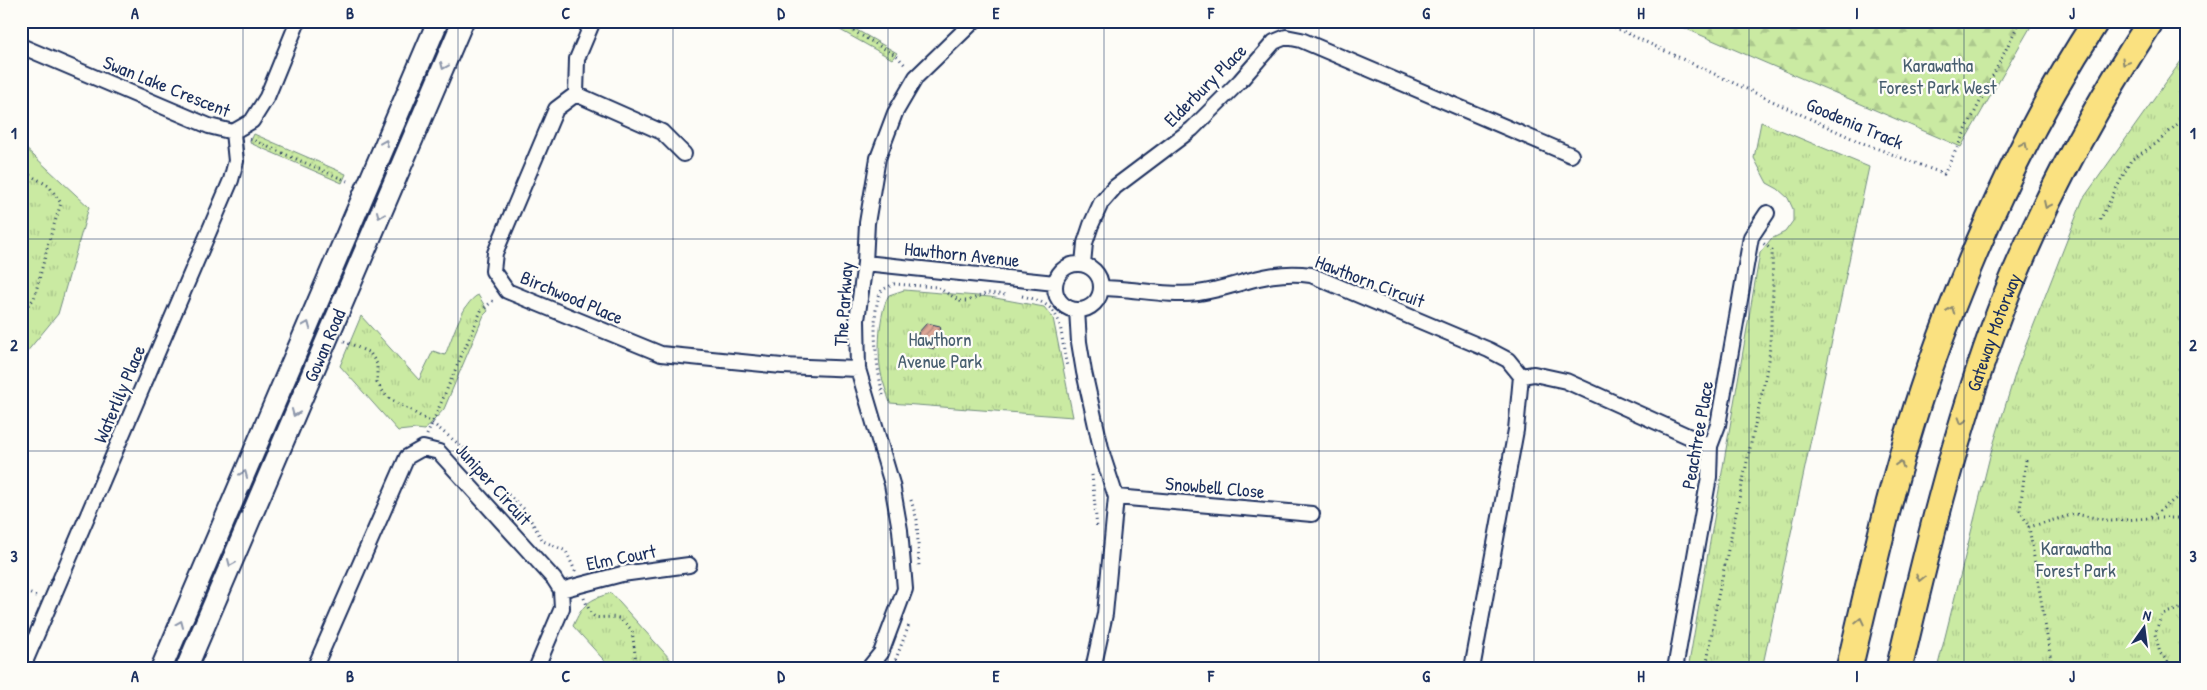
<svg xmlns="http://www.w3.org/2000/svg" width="2207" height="690" viewBox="0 0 2207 690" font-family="'Patrick Hand',sans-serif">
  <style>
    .grass { fill: url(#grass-dots); stroke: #728c80 }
    .forest { fill: url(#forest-firs); stroke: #728c80 }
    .park { fill: url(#park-tufts); stroke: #728c80 }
    .building { fill: url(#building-hatch); stroke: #1b2f5e }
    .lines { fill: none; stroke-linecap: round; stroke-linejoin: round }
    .minor-casing { stroke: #1b2f5e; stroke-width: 18 }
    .secondary-casing { stroke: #1b2f5e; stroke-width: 24 }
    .motorway-casing { stroke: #1b2f5e; stroke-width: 29 }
    .path { stroke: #1b2f5e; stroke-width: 3; stroke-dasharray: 1 4; stroke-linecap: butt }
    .minor { stroke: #fdfcf7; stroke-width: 14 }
    .secondary { stroke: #fdfcf7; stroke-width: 20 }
    .motorway { stroke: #fae180; stroke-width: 25 }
    .oneway { stroke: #8a886f }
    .oneway2 { stroke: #8c96aa }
    .grid { fill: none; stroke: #1b2f5e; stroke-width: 1; stroke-opacity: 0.55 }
    .labels { text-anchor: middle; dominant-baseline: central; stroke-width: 4.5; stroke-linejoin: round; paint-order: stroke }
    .park-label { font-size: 19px; fill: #475e6f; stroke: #fdfcf7 }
    .street-label { font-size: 19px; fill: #1b2f5e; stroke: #fdfcf7 }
    .neatline { fill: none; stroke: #1b2f5e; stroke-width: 2 }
    .grid-label { font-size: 16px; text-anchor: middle; font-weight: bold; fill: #1b2f5e }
  </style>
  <defs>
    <pattern id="grass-dots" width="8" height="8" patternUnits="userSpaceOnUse" patternTransform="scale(1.25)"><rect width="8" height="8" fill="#caeaa2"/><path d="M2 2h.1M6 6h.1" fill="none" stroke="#adc98e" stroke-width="1.8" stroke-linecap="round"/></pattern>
    <pattern id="forest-firs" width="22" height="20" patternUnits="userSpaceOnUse" patternTransform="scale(1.25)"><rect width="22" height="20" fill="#caeaa2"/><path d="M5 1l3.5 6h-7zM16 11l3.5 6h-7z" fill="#adc98e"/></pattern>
    <pattern id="park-tufts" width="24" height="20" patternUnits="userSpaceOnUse" patternTransform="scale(1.25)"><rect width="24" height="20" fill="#caeaa2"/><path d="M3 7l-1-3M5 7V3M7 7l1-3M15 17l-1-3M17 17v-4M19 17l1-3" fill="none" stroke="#adc98e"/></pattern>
    <pattern id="building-hatch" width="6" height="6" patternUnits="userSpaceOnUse" patternTransform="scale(1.25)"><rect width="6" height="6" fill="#dda695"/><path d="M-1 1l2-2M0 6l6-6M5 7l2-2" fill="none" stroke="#b2887d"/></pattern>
  </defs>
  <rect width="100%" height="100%" fill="#fdfcf7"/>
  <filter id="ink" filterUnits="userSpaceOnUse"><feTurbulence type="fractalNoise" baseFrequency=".02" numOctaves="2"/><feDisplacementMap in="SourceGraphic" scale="10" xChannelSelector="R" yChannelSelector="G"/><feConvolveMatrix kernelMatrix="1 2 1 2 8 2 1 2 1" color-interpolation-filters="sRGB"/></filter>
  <g filter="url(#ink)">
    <path class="grass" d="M824 21H841L897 53 892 59Z
      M254 134 346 174 342 183 250 143Z"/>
    <path class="forest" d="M1668 21H2034L1961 147Z"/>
    <path class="park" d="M2186 54V669H1937L1991 452 2017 368 2083 199Z
      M1761 122 1869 167 1762 669H1688L1760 253 1771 239 1785 232 1793 221V209L1788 198 1778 189 1767 183 1754 158Z
      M21 144 89 207 58 314 21 359Z
      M904 290 990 297 1044 307 1053 318 1073 417 890 403C887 393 883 383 881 373 877 353 879 311 889 295Z
      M478 295 488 311 484 315 444 409 425 430 416 429 398 431 340 366 361 316 419 380 433 351 445 355C452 339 462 303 478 295Z
      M611 593 679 669H612L573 626C583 604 588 600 611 593Z"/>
    <path class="building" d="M927 323 940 326 943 340 934 349 921 345 918 333Z"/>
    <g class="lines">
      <g class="minor-casing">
        <path id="minor" d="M593 21 577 59 576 94 556 109 495 253 493 271 507 291 661 354 782 366 858 369
          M21 46 209 126 233 132 252 121 267 97 298 21
          M576 94 662 132 684 154
          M865 263 1055 283
          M1055 287a23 23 0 1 1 46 0a23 23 0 1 1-46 0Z
          M1083 264 1085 243 1091 225 1101 203 1115 187 1192 129 1240 81 1274 42 1286 37 1301 40 1571 155
          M1102 288C1131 288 1170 297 1198 293 1240 287 1265 269 1311 275L1489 350 1508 360 1521 376 1534 374 1566 381 1710 446
          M1077 310 1079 342 1084 372 1103 457 1116 497 1105 614 1093 669
          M1116 497 1312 514
          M561 590 622 574 689 565
          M22 669 231 180 236 161 233 132
          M314 669 407 457 423 448 439 452 554 579 561 590 562 608 536 669
          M868 669 881 653 905 589 900 530 892 484 858 369 857 320 865 263 867 223 878 158 895 113 916 77 974 21
          M1472 669 1516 430 1521 376
          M1675 669 1709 477 1710 446 1718 425 1751 237 1767 213"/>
      </g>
      <g class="secondary-casing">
        <g id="secondary">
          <path d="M161 669 438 21"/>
          <path id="s1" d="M186 669 463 21"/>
        </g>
      </g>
      <g class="motorway-casing">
        <g id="motorway">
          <path d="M1849 669C1872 571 1894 472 1927 376 1970 253 2024 131 2096 21"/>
          <path id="s2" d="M1899 669C1926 554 1953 441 1993 330 2032 222 2088 118 2151 21"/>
        </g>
      </g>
      <path class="path" d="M836 21 897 56 906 66
        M1601 21 1860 142 1944 174 2020 21
        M250 139 347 181
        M21 170 49 186 61 203 49 241 34 299 21 312
        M2100 220 2131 160 2157 143 2186 116
        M1022 296C1068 305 1058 330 1067 366
        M344 341 370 353 377 364V383L387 397 432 423 465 449 483 472 524 509 543 541 566 551 576 573
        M883 395C877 371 869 310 882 290L894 284 937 287 960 301H967L988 293 1008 295
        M427 435 481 311 495 299
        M2026 460 2020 510 2029 527
        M1092 475 1097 528
        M911 500 917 520 919 567
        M2151 518H2186
        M21 590 38 597
        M584 598C596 627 594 614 619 618L632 630 636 662 643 669
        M892 669 909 625
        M1706 669 1717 601 1769 360 1773 292 1772 250 1763 243
        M2043 669 2052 666 2029 527 2075 514 2112 521 2150 518 2186 491
        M2053 669 2052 666 2113 669
        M2155 669 2183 668 2186 663
        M2175 669 2160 653 2155 634 2162 614 2186 607"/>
      <use href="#minor" class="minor"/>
      <use href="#secondary" class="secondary"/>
      <use href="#motorway" class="motorway"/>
    </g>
    <defs><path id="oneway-chevron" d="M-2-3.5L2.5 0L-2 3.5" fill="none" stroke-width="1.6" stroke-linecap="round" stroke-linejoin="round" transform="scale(1.25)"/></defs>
    <g class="oneway">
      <use href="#oneway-chevron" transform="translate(2125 62) rotate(121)"/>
      <use href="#oneway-chevron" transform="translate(2024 145) rotate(-64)"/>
      <use href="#oneway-chevron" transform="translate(2047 205) rotate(115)"/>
      <use href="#oneway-chevron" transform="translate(1951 310) rotate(-70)"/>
      <use href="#oneway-chevron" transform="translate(1962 421) rotate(107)"/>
      <use href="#oneway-chevron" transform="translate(1900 464) rotate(-73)"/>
      <use href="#oneway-chevron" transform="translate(1920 578) rotate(103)"/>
      <use href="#oneway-chevron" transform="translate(1860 621) rotate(-77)"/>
    </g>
    <g class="oneway2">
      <use href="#oneway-chevron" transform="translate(444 66) rotate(113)"/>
      <use href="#oneway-chevron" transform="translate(385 143) rotate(-67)"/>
      <use href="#oneway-chevron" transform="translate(380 215) rotate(113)"/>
      <use href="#oneway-chevron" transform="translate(307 325) rotate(-67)"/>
      <use href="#oneway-chevron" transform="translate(295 413) rotate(113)"/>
      <use href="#oneway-chevron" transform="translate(244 474) rotate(-67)"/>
      <use href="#oneway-chevron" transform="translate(231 563) rotate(113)"/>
      <use href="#oneway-chevron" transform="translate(180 624) rotate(-67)"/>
    </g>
  </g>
  <path class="grid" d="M243 21V669M458 21V669M673 21V669M888 21V669M1104 21V669M1319 21V669M1534 21V669M1749 21V669M1964 21V669M21 239H2186M21 451H2186"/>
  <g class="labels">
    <g class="park-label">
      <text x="1938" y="65">Karawatha<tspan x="1938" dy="22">Forest Park West</tspan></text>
      <text x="940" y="339">Hawthorn<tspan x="940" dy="22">Avenue Park</tspan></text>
      <text x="2076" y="548">Karawatha<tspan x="2076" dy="22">Forest Park</tspan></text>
    </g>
    <g class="street-label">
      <text transform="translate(1205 85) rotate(-45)">Elderbury Place</text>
      <text transform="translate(167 86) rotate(22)">Swan Lake Crescent</text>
      <text transform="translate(1855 123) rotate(23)">Goodenia Track</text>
      <text transform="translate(962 254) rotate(6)">Hawthorn Avenue</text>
      <text transform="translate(1370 281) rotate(21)">Hawthorn Circuit</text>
      <text transform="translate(572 297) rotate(23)">Birchwood Place</text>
      <text transform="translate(843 304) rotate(-86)">The Parkway</text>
      <text stroke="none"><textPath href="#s2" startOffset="350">Gateway Motorway</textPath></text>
      <text stroke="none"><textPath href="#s1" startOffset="352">Gowan Road</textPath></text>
      <text transform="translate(119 394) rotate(-67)">Waterlily Place</text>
      <text transform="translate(1697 435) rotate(-80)">Peachtree Place</text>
      <text transform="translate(494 484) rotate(48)">Juniper Circuit</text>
      <text transform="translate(1215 487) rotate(5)">Snowbell Close</text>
      <text transform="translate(621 557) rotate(-11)">Elm Court</text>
    </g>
  </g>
  <rect width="2207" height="690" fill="none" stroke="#fdfcf7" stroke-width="55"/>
  <g transform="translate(2144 628) rotate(14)" stroke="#fdfcf7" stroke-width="4" paint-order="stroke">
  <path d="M0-4L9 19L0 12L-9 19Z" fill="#1b2f5e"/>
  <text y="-8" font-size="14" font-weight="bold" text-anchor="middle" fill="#1b2f5e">N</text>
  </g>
  <rect x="28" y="28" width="2152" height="634" class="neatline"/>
  <g class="grid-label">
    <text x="135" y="19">A</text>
    <text x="350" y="19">B</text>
    <text x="566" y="19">C</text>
    <text x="781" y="19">D</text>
    <text x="996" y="19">E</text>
    <text x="1211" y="19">F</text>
    <text x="1426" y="19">G</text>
    <text x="1641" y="19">H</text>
    <text x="1857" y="19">I</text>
    <text x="2072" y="19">J</text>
    <text x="14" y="139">1</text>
    <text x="2193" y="139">1</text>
    <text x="14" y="351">2</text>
    <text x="2193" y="351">2</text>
    <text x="14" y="562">3</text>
    <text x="2193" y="562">3</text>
    <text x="135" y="682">A</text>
    <text x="350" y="682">B</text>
    <text x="566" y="682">C</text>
    <text x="781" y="682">D</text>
    <text x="996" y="682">E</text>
    <text x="1211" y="682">F</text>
    <text x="1426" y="682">G</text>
    <text x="1641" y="682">H</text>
    <text x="1857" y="682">I</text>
    <text x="2072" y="682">J</text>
  </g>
</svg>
